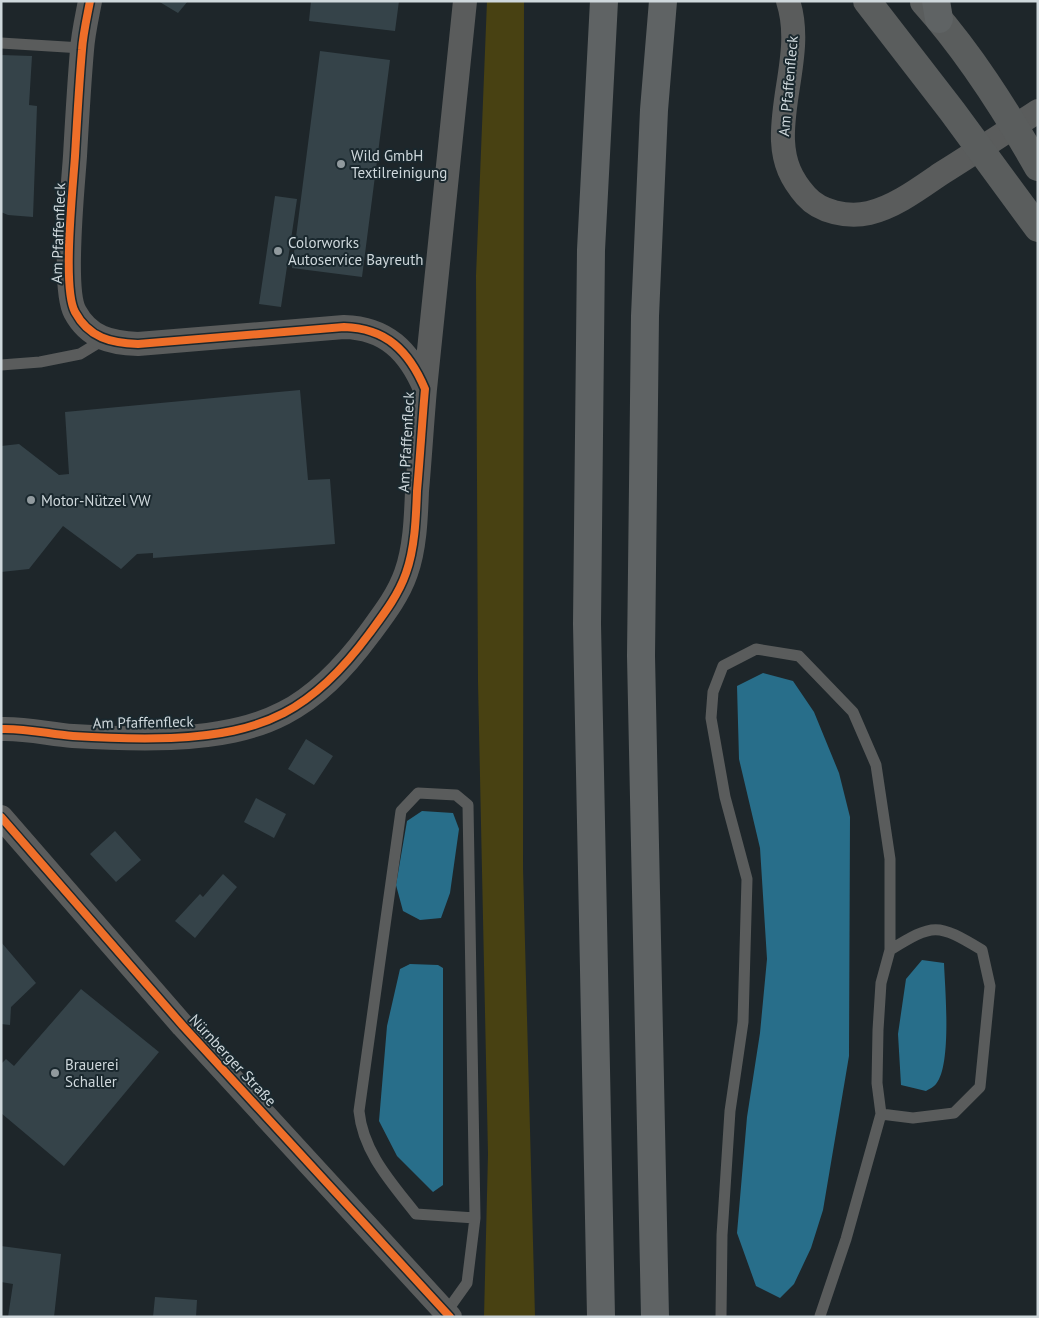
<svg xmlns="http://www.w3.org/2000/svg" width="1039" height="1318" viewBox="0 0 1039 1318" font-family="'PT Sans',sans-serif">
  <style>
    .green { fill: #484112 }
    .water { fill: #286e8a }
    .building { fill: #354349 }
    .lines { fill: none; stroke-linecap: round; stroke-linejoin: round }
    .lane { stroke: #5a5c5c; stroke-width: 11 }
    .street { stroke: #5a5c5c; stroke-width: 24 }
    .primary { stroke: #5a5d5d; stroke-width: 28 }
    .highway { stroke: #5f6364; stroke-width: 28 }
    .cycleway-casing { stroke: #1a282e; stroke-width: 11 }
    .cycleway { stroke: #ee6e29; stroke-width: 8 }
    .poi-dot { fill: #919a9e; stroke: #1a282e; stroke-width: 2 }
    .labels { text-anchor: middle; dominant-baseline: central; stroke-width: 4; stroke-linejoin: round; paint-order: stroke }
    .street-label { font-size: 15px; fill: #cfd8dc; stroke: #1a282e }
    .poi-label { font-size: 15px; fill: #cfd8dc; stroke: #1a282e; text-anchor: start }
  </style>
  <rect width="100%" height="100%" fill="#1e262a"/>
  <path class="green" d="M487 1H524L523 868 535 1317H484L488 1154 478 682 476 276Z"/>
  <path class="water" d="M763 673 793 681 814 712 839 773 850 817 849 1056 823 1210 811 1248 794 1284 780 1298 756 1286 737 1233 747 1117 760 1033 767 959 760 848 739 759 737 686Z
    M422 811 453 813 459 829 450 893 441 918 420 920 403 911 396 885 407 821Z
    M922 960 944 963C945 989 952 1065 936 1084 934 1087 929 1089 926 1091L901 1085 898 1034 906 979Z
    M410 964 438 965 443 968V1185L433 1192 397 1156 379 1121 387 1026 400 969Z"/>
  <path class="building" d="M158 1H188L178 13Z
    M311 1H399L395 31 309 21Z
    M320 51 390 60 362 277 292 268Z
    M1 55 32 56 29 105 37 106 33 217 8 215 1 212Z
    M275 196 297 199 281 307 259 304Z
    M300 390 308 480 330 479 335 544 153 558V553L137 554 121 569 63 526 29 569 1 572V446L19 444 59 475 69 474 65 412Z
    M306 739 333 756 314 785 288 769Z
    M256 798 286 814 274 838 244 822Z
    M115 831 141 860 116 882 90 854Z
    M223 874 237 887 195 938 175 921 200 894 203 897Z
    M1 942 36 983 11 1007 10 1025 1 1024Z
    M81 989 159 1052 64 1166 1 1113V1064L6 1059 14 1066Z
    M1 1246 61 1254 54 1317H8L13 1284 1 1282Z
    M155 1297 197 1300 196 1317H153Z"/>
  <g class="lines">
    <path class="lane" d="M1 43 82 48
      M1 365 40 362 80 354 103 340
      M447 1311 467 1283 475 1218 468 805 456 795 418 793 401 811 359 1111C363 1152 391 1182 416 1214L475 1218
      M820 1316 846 1239 881 1114 877 1083 878 1030 881 983 890 950C934 923 937 923 982 950L990 986 980 1087 954 1113 913 1118 881 1114
      M721 1317 722 1235 730 1111 743 1022 747 879 725 797 711 718 713 692 723 666 756 649 799 656 853 712 876 765 890 859V950"/>
    <path class="street" d="M788 1C803 47 781 95 783 141 784 163 791 179 806 196 820 212 848 218 869 213 895 207 920 188 942 173 974 153 1006 132 1038 111
      M425 389 465 1
      M1 729C25 728 49 734 73 736 105 738 138 739 171 738 264 734 313 710 369 634 383 615 398 596 406 573 415 548 416 517 417 491 420 457 422 423 425 389 409 351 386 328 344 327L138 344C111 343 89 338 75 312 62 288 73 187 75 156 77 121 79 85 82 50 83 34 87 17 90 1
      M1 817 183 1026 450 1317"/>
    <path class="primary" d="M867 1 952 111 1038 228
      M924 2C969 52 1005 109 1038 167"/>
    <path class="highway" d="M936 1 939 19
      M601 1317 587 624 591 250 604 1
      M655 1317 641 656 645 316 654 110 663 1"/>
    <g class="cycleway-casing">
      <path id="cycleway" d="M1 729C25 728 49 734 73 736 105 738 138 739 171 738 264 734 313 710 369 634 383 615 398 596 406 573 415 548 416 517 417 491 420 457 422 423 425 389 409 351 386 328 344 327L138 344C111 343 89 338 75 312 62 288 73 187 75 156 77 121 79 85 82 50 83 34 87 17 90 1
        M1 817 183 1026 450 1317"/>
    </g>
    <use href="#cycleway" class="cycleway"/>
  </g>
  <g class="poi-dot">
    <circle cx="341" cy="164" r="5"/>
    <circle cx="278" cy="251" r="5"/>
    <circle cx="31" cy="500" r="5"/>
    <circle cx="55" cy="1073" r="5"/>
  </g>
  <g class="labels">
    <g class="street-label">
      <text transform="translate(788 86) rotate(-85)">Am Pfaffenfleck</text>
      <text transform="translate(58 233) rotate(-88)">Am Pfaffenfleck</text>
      <text transform="translate(406 442) rotate(-87)">Am Pfaffenfleck</text>
      <text transform="translate(143 722) rotate(-1)">Am Pfaffenfleck</text>
      <text transform="translate(233 1060) rotate(47)">Nürnberger Straße</text>
    </g>
    <g class="poi-label">
      <text x="351" y="155">Wild GmbH<tspan x="351" dy="17">Textilreinigung</tspan></text>
      <text x="288" y="242">Colorworks<tspan x="288" dy="17">Autoservice Bayreuth</tspan></text>
      <text x="41" y="500">Motor-Nützel VW</text>
      <text x="65" y="1064">Brauerei<tspan x="65" dy="17">Schaller</tspan></text>
    </g>
  </g>
  <rect width="1039" height="1318" fill="none" stroke="#cfd8dc" stroke-width="5"/>
</svg>
